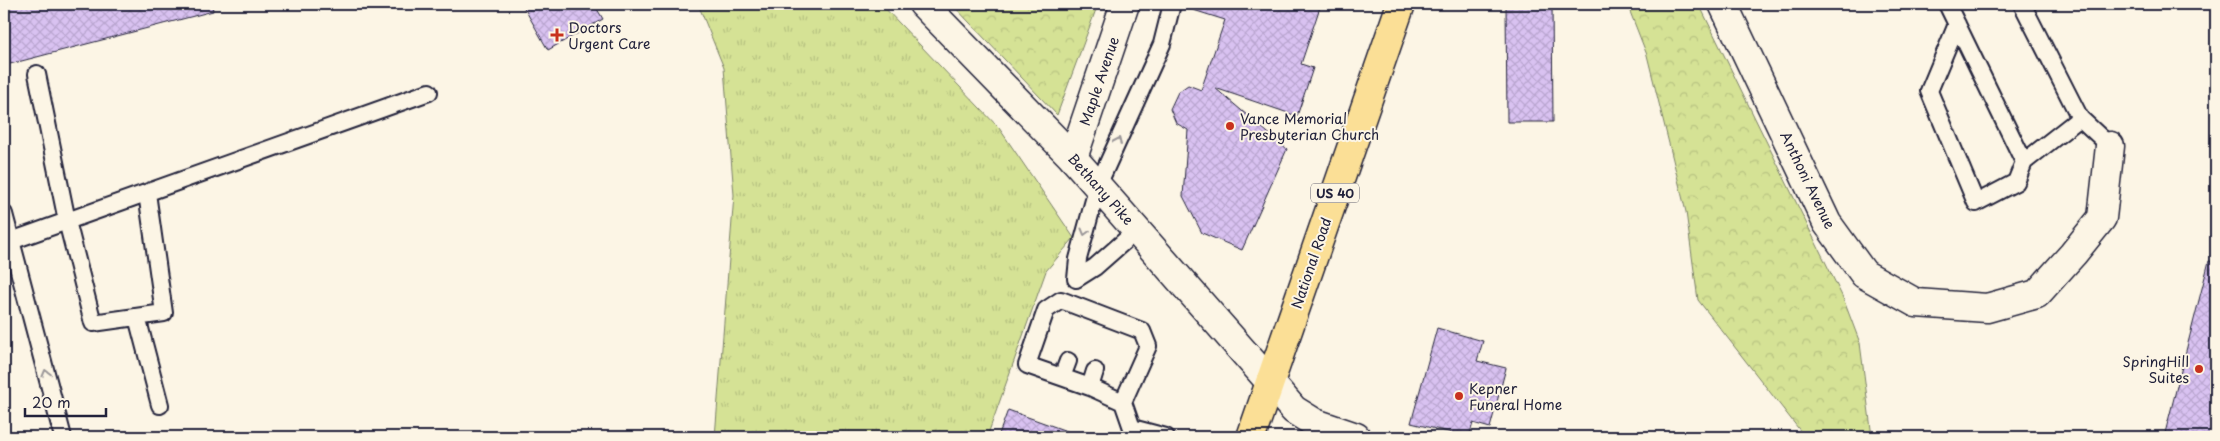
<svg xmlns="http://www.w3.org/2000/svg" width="2220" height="441" viewBox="0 0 2220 441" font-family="'Playpen Sans',sans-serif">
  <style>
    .grass { fill: url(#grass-tufts); stroke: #7c8268 }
    .forest { fill: url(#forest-crowns); stroke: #7c8268 }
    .building { fill: url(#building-cross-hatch); stroke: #22223b }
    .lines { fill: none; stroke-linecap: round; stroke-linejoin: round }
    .lane-casing { stroke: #22223b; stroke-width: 20 }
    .street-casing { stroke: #22223b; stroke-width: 31 }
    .secondary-casing { stroke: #22223b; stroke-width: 31 }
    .primary-casing { stroke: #22223b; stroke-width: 31 }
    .lane { stroke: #fcf5e5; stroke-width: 16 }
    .street { stroke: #fcf5e5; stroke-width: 28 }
    .secondary { stroke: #fcf5e5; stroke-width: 28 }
    .primary { stroke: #fbdf96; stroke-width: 28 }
    .oneway { stroke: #9a9698 }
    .poi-dot { fill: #c8321e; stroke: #fcf5e5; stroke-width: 2 }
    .labels { text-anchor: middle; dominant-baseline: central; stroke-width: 4; stroke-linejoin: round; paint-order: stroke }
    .shield { fill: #fcf5e5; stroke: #63616e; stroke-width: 1 }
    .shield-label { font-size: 12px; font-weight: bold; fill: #22223b }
    .poi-label { font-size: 14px; fill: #22223b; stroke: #fcf5e5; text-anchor: start }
    .street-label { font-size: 14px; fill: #22223b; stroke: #fcf5e5 }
  </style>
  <defs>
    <pattern id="grass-tufts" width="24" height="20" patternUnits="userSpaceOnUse" patternTransform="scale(1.25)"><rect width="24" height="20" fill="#d5e295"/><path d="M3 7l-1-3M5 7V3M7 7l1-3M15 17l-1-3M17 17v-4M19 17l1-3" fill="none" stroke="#b7c281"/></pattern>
    <pattern id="forest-crowns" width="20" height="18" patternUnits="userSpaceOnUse" patternTransform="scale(1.25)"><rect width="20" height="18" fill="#d5e295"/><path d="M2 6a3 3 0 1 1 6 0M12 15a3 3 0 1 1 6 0" fill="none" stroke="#b7c281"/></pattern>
    <pattern id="building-cross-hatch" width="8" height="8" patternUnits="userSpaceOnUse" patternTransform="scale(1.25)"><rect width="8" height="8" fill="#d9c2f1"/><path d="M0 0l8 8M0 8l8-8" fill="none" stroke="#baa6d0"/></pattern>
  </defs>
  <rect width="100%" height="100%" fill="#fcf5e5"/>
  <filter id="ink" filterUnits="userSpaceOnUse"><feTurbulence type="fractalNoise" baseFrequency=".02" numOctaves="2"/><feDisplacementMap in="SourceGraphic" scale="10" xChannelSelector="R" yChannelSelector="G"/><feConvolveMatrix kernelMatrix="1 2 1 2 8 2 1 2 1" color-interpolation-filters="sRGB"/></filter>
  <g filter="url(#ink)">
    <path class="grass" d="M698 4H881L999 128 1074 238 1046 271 987 437H715L734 195 724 68Z"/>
    <path class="forest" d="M952 4H1098L1057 115Z
      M1627 4H1699L1843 298 1860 343 1872 437H1805L1698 300 1686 212 1647 55Z"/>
    <path class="building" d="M4 4H212L213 11 10 64 4 40Z
      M522 4H594L603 19 548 50Z
      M1188 4H1321L1301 64 1313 68 1297 116 1215 88 1287 149 1242 250 1202 233 1183 196 1188 130 1176 123 1170 109 1178 92 1188 85 1201 90 1225 20 1187 8Z
      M1506 4H1552L1553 122H1507Z
      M2209 261 2216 262V437H2164Z
      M1437 328 1483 341 1477 361 1506 368 1490 428 1473 423 1469 437 1411 423Z
      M1008 410 1075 434 1074 437H998Z"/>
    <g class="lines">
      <g class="lane-casing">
        <path id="lane" d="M1947 4 2024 162 2080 118
          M2022 4 2080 118 2110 146
          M1957 24 1929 91 1976 203 2016 182 2024 162
          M37 74 67 221 93 323 164 313 147 193
          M4 214 63 437
          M1137 230 1095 267 1076 279 1078 259 1098 185 1162 44 1172 4
          M11 241 429 92
          M137 317 160 405
          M1062 377 1068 361
          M1090 387 1095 371
          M1123 402 1090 387 1027 365 1046 310 1061 300 1142 331 1148 346 1123 402 1132 428 1166 437"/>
      </g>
      <g class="street-casing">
        <path id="street" d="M1723 4 1827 223 1864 274 1916 303 1987 308 2037 294 2073 254 2102 218 2110 146
          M1073 158 1125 4
          M1270 382 1294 410 1315 423 1356 437"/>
      </g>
      <g class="secondary-casing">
        <path id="secondary" d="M923 4 1073 158 1270 382"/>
      </g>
      <g class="primary-casing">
        <path id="primary" d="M1251 437 1401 4"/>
      </g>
      <use href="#lane" class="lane"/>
      <use href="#street" class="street"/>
      <use href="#secondary" class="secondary"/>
      <use href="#primary" class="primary"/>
    </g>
    <defs><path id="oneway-chevron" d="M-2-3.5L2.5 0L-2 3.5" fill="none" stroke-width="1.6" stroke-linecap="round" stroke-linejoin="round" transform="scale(1.25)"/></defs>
    <g class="oneway">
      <use href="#oneway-chevron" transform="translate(1118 141) rotate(-66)"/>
      <use href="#oneway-chevron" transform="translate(1085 232) rotate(105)"/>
      <use href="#oneway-chevron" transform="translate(46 373) rotate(-105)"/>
    </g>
  </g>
  <g class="poi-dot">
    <path d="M554.5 27.5h5v5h5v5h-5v5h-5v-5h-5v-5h5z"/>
    <circle cx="1230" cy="126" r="5"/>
    <circle cx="2199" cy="369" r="5"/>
    <circle cx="1459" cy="396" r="5"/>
  </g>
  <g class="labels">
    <rect class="shield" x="1311" y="183.5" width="48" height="19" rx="4"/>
    <g class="shield-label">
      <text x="1335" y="193">US 40</text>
    </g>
    <g class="poi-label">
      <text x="568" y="27">Doctors<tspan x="568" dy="16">Urgent Care</tspan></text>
      <text x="1240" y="118">Vance Memorial<tspan x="1240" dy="16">Presbyterian Church</tspan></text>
      <text x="2189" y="361" text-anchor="end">SpringHill<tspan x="2189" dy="16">Suites</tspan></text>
      <text x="1469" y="388">Kepner<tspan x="1469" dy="16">Funeral Home</tspan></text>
    </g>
    <g class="street-label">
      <text transform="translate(1099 81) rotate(-71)">Maple Avenue</text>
      <text transform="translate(1808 180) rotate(64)">Anthoni Avenue</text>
      <text transform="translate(1101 189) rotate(48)">Bethany Pike</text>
      <text transform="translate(1311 263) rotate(-71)">National Road</text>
    </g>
  </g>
  <rect width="2220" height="441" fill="none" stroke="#fcf5e5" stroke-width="20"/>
  <rect x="10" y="10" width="2200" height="421" fill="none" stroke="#22223b" stroke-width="2" filter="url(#ink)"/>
  <path d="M25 408v8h81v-8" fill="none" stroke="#22223b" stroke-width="2.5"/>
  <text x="32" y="408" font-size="15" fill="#22223b" stroke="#fcf5e5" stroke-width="4" paint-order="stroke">20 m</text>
</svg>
